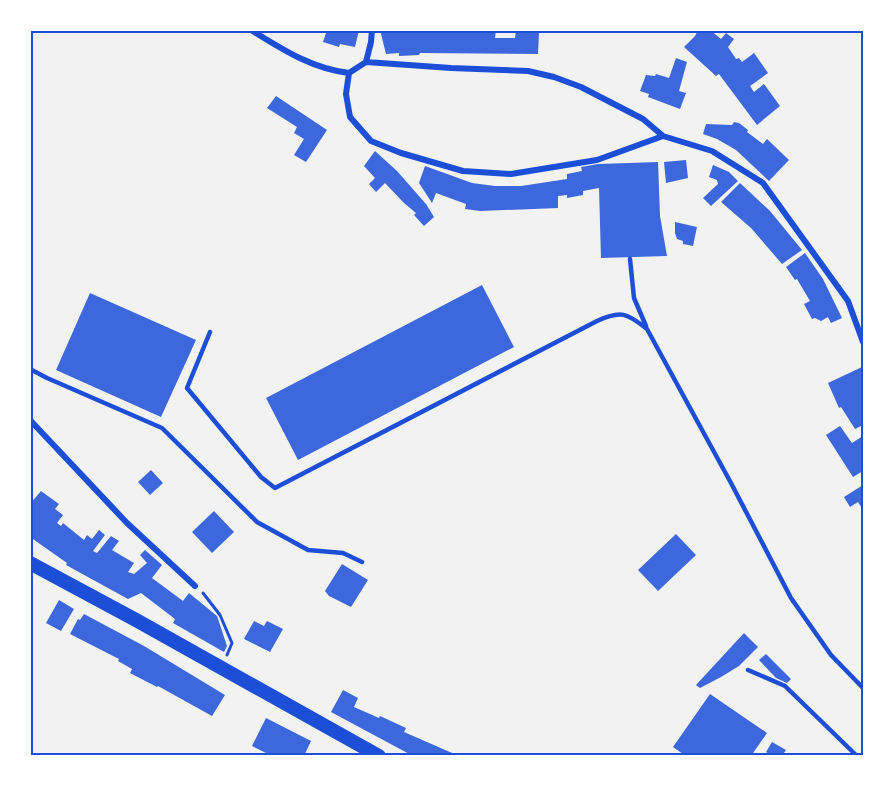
<svg xmlns="http://www.w3.org/2000/svg" width="893" height="786" viewBox="0 0 893 786" font-family="'Exo 2',sans-serif">
  <style>
    .building { fill: #3d67dc }
    .lines { fill: none; stroke-linecap: round; stroke-linejoin: round }
    .path { stroke: #1d4ed8; stroke-width: 3 }
    .service { stroke: #1d4ed8; stroke-width: 4.5 }
    .minor { stroke: #1d4ed8; stroke-width: 6 }
    .primary { stroke: #1d4ed8; stroke-width: 14 }
    .neatline { fill: none; stroke: #1d4ed8; stroke-width: 2 }
  </style>
  <rect width="100%" height="100%" fill="#f2f2f2"/>
  <path class="building" d="M327 30H359L355 47 340 44 339 47 323 42Z
    M380 30H496L495 38H515L516 30H526V33H539L538 54 420 53 419 55 399 56V53L386 54Z
    M698 30H710L721 39 726 33 734 39 728 47 736 59 739 58 742 62 754 53 768 73 750 86 754 92 764 84 780 106 757 125 719 74 716 76 684 47 695 36Z
    M676 58 687 62 679 91 686 93 680 109 648 97 649 94 640 91 646 75 655 76 656 74 669 78Z
    M276 96 327 130 306 162 294 155 304 139 294 133 297 127 267 108Z
    M734 122 739 123 748 130 747 132 763 144 767 139 789 160 769 181 736 150 717 139 703 134 706 124 732 125Z
    M375 151 397 171 426 204 434 217 424 226 414 215 416 213 404 203 385 183 376 192 369 184 375 178 364 166Z
    M686 160 688 178 666 183 664 162Z
    M658 162 660 216 667 256 601 258 599 188 583 191V195L567 198V195L558 196V208L480 211 465 209 466 204 436 193 432 203 419 183 425 166 472 183 495 186H521L567 179V174L582 171 581 167 598 164Z
    M713 165 729 172 738 181 711 206 703 198 718 184 717 180 709 177Z
    M740 183 770 211 802 250 782 264 751 228 721 202Z
    M675 222 697 227 693 246 683 244V241L677 239 675 233Z
    M805 253 823 279 842 318 831 323 828 317 821 321 815 318 812 319 804 304 810 301 797 279 795 280 786 267Z
    M482 285 514 347 298 460 266 398Z
    M90 293 196 340 161 417 56 370Z
    M862 367 863 425 855 429 841 407 839 408 828 383Z
    M840 426 852 443 863 436V471L853 477 826 435Z
    M151 470 163 483 150 495 138 482Z
    M863 485V510L858 502 850 507 844 497Z
    M41 491 59 504 55 509 63 515 57 523 61 526 63 523 84 540 87 535 92 539 99 530 105 535 93 551 97 553 111 536 119 541 112 550 134 563 128 572 134 574 147 563 140 555 145 550 153 557 162 565 152 578 183 601 189 593 217 616 227 646 224 652 173 623 175 619 141 593 128 599 66 565 67 563 30 537V504Z
    M214 511 234 532 212 553 192 532Z
    M676 534 696 555 658 591 638 570Z
    M342 564 368 580 351 607 329 596 325 591Z
    M59 600 74 609 61 631 46 623Z
    M84 614 144 646 225 695 212 716 158 686 157 687 130 673 132 669 118 661 119 659 70 634 78 619 80 620Z
    M254 621 264 626 267 621 283 629 270 652 244 639Z
    M744 633 758 647 739 666 721 677 700 688 696 685Z
    M766 654 791 679 787 683 776 678 759 660Z
    M343 690 358 698 354 707 379 718 380 716 406 728 404 732 459 756H413L331 712Z
    M710 694 767 733 751 756H686L673 747Z
    M266 718 311 741 304 756H272L252 746Z
    M772 742 786 750 782 756H772L766 752Z"/>
  <g class="lines">
    <path class="path" d="M203 593 220 615 232 643 227 655"/>
    <path class="service" d="M630 259 634 298 646 326
      M210 332 187 388 261 477 275 488 597 321C621 310 627 313 647 329L731 483 791 598 831 655 863 688
      M30 369 47 378 162 428 257 522 308 550 343 553 362 562
      M748 670 785 686 857 756"/>
    <path class="minor" d="M251 30C282 49 312 69 349 73
      M366 62 371 42 372 30
      M663 136 597 160 511 174 463 171 401 153 371 141 350 117 346 94 349 73 366 62 451 68 528 71 554 77 581 87 643 119 663 136 712 151 763 183 848 301 863 342
      M30 420 127 523 195 586"/>
    <path class="primary" d="M30 563 136 620 379 756"/>
  </g>
  <rect width="893" height="786" fill="none" stroke="#ffffff" stroke-width="63"/>
  <rect x="32" y="32" width="830" height="722" class="neatline"/>
</svg>
